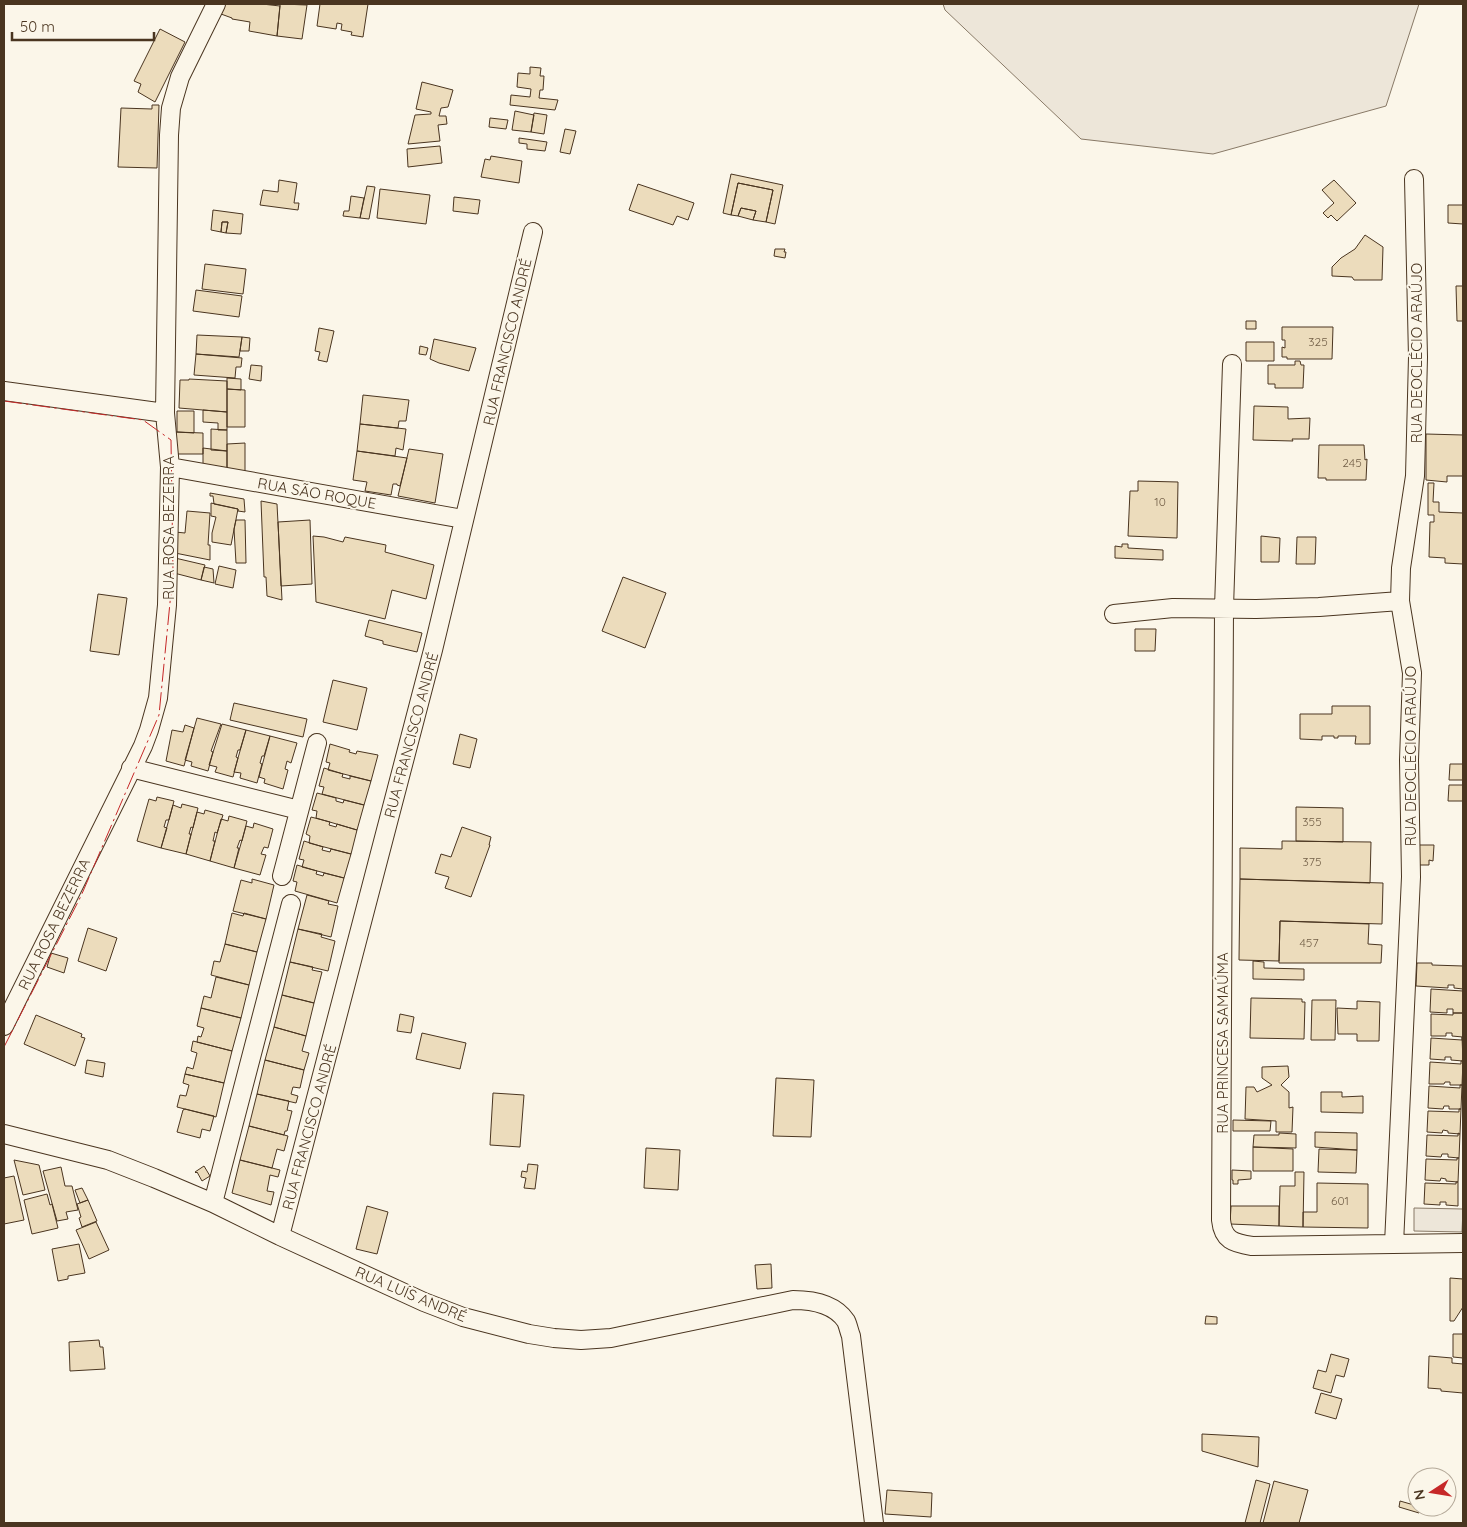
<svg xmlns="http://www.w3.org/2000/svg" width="1467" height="1527" viewBox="0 0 1467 1527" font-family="Quicksand,sans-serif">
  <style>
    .green { fill: #ede6d9; stroke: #887966 }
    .building { fill: #ecdcbc; stroke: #4a3520 }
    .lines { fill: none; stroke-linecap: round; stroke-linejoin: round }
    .street-casing { stroke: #4a3520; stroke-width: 20 }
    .street { stroke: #fbf6e9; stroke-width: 18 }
    .power { stroke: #c62828; stroke-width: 1; stroke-dasharray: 18 4 2.5 4; stroke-linecap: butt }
    .labels { text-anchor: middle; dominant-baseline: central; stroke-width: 4; stroke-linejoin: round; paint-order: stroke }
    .number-label { font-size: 12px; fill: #725f47 }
    .street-label { font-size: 15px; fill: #4a3520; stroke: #fbf6e9 }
  </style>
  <rect width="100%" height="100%" fill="#fbf6e9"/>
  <path class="green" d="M943 4H1419L1386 106 1213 154 1081 139 945 10Z
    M1414 1208 1463 1209 1462 1232 1414 1231Z"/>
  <path class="building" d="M225 4H262L280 6 277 36 249 31 250 22 232 19V18L221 14Z
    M282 4 307 5 302 39 277 36 280 5Z
    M320 4H368L363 37 351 35 352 32 341 30 342 24 337 23 336 29 317 26Z
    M160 29 185 42 155 102 138 92 141 84 134 81Z
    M530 67 541 68 540 76H544L543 90H540L539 98 558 100 555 110 510 105 511 95 530 97 531 89 517 87 518 73 530 74Z
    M422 82 453 90 448 107 441 108 439 116H446L447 124 438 125 440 141 408 144 415 115 431 114V112L416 109Z
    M152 105H159L157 168 118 167 121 108 152 109Z
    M515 111 534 115 531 132 512 130Z
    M534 113 547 115 544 134 531 132Z
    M490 118 508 120 506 129 489 127Z
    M565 129 576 131 570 154 560 152Z
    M519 138 547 142 545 151 527 149V144L519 143Z
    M440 146 442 163 408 167 407 149Z
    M491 156 522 161 519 183 481 177 485 159 490 160Z
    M731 174 783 185 775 224 766 222 773 190 738 183 731 215 723 213Z
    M279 180 297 183 294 203H299L298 210 260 205 263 190 278 192Z
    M1334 180 1356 203 1337 221 1331 215 1328 218 1323 213 1334 203 1322 190Z
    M738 183 773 190 766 222 753 220 756 211 741 208 738 216 731 215Z
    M638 184 694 203 688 220 677 216 673 225 629 210Z
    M367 186 375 187 369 219 360 218Z
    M380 189 430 195 426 224 377 218Z
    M351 196 364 198 360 218 343 216 344 211H349Z
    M454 197 480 200 478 214 453 211Z
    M1448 205H1463V224L1448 223Z
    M741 208 756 211 753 220 738 216Z
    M213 210 243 214 241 234 226 233 228 222H222L221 232 211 230Z
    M222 222H228L226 233 221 232Z
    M1365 235 1383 247 1382 280H1354L1352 277 1332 276V267L1341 258 1355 249Z
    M775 249H785L784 252H786L785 258 774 256Z
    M205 264 246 269 243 294 202 289Z
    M1456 286H1463V321H1457Z
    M196 290 242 296 239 317 193 311Z
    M1246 321H1256V329H1246Z
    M1282 327H1333L1332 359H1287V357H1282V347L1285 348V340H1282Z
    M319 328 334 331 327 362 318 360 320 352 315 351Z
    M197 335 242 337 239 357 196 354Z
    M242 337 250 338 249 351H240Z
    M434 339 476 348 469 371 439 363 430 359Z
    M1246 342H1274V361H1246Z
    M420 346 428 348 426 355 419 354Z
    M196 354 242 358 241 367H236L235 378 194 375Z
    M1295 361H1300L1301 365H1304L1303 388H1275V384H1268V365H1295Z
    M251 365 262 366 261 381 249 379Z
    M227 378 241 379V390L227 389Z
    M189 379 227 381V412L179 408 180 380H189Z
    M227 389 245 390V427H227Z
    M363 395 409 400 406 421H399L398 428 360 424Z
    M1254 406 1288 407V419L1310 418 1309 439H1292L1293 441 1253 440Z
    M203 410 227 412V430H218V423L203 422Z
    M177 411H194V433L177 432Z
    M360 424 406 429 403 450 396 448 395 456 357 451Z
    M211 429 227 430V451L211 450Z
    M176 432 203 433V454H176Z
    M1426 434 1463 435V476H1447V482L1426 480Z
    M245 443V472L227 469V444Z
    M1319 445H1364L1365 460 1367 459 1366 480H1326V478H1318Z
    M203 448 227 451V469L203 466Z
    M409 449 443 454 435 503 398 496Z
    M357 451 407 458 400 486 397 485V484H393L391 495 365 491 367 482 353 480Z
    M1138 481 1178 482 1177 538 1128 536 1130 491H1138Z
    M1428 483H1434L1433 502H1439V512L1463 513V564L1445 563V558L1429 557 1430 522H1434V515H1428Z
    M210 493 244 499 245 512 238 511V509L214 504 213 496H210Z
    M261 501 277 504 282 600 267 596 266 577H264Z
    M211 503 238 509 231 545 212 542V533L216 517 211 516Z
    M187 511 210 513 208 545H210V560L175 553V532L185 533Z
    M236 520H245L246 563H236L234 529Z
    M310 520 312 584 281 586 278 522Z
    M313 536 324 537 343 542 345 537 386 545 385 552 434 565 426 599 392 590 385 619 316 602Z
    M1261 536 1280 538 1279 562H1261Z
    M1297 537H1316L1315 564H1296Z
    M1122 544H1128V548L1163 550V560L1115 558V546L1122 547Z
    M175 558 205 565 201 580 174 573Z
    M219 566 236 570 233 588 215 584Z
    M204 567 213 569 214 583 201 580Z
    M623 577 666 593 645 648 602 631Z
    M98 594 127 598 119 655 90 651Z
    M369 620 422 633 417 652 383 644V641L365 636Z
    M1135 629H1156L1155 651H1135Z
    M333 680 367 688 357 730 323 722Z
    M234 703 307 719 303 737 230 720Z
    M1332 706H1370V744H1355L1356 736H1338V738H1334V736H1322V740L1300 739V714H1332Z
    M197 718 221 724 211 751 213 752 208 771 191 766 192 762 185 760Z
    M222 724 246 730 240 750H238L236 757 238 758 233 777 215 772 217 767 209 765Z
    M185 725 194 728 184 766 166 761 172 730 183 732Z
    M246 730 270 736 264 756H262L260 763 262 764 257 783 240 778 241 773 234 772Z
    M460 734 477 739 470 768 453 764Z
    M270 736 297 743 291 763 287 761 285 769 288 770 283 789 264 783 265 779 259 777Z
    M330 744 350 750 349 752 356 754 357 751 378 755 371 781 328 770 330 763 326 762Z
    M1450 764H1463V780H1449Z
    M324 768 343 774 342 777 350 779V776L371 781 364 805 322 794 324 787 319 786Z
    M1449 785H1463V801H1448Z
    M317 793 336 798V801L343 803 344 800 364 805 357 830 316 818 317 811 312 810Z
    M157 797 174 801 169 820H166L164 827 167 828 161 848 137 841 149 799 156 801Z
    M182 804 198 808 193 828 191 827 189 834H191L186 854 161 848 173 805 181 808Z
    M1296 807 1343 808V842L1296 841Z
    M205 810 223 815 217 833 215 832 213 841H215L210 861 186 854 197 812 204 814Z
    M229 816 247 821 242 841 240 840 237 848H239L234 868 210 861 221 819 228 821Z
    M311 817 330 822 329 825 336 827 337 824 357 830 351 854 309 843 310 836 306 834Z
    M254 823 273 829 268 848 264 847 261 854 266 855 260 875 234 868 246 826 253 828Z
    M462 827 491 837 489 845H490L471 897 445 888 449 877 435 873 441 854 451 857Z
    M304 841 323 847 322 850 330 852 331 849 351 854 344 878 302 867 304 860 299 859Z
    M1282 841 1371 842 1370 883 1240 879V848L1282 849Z
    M1419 845H1434L1433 861 1429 860V865H1419Z
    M297 865 317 871 316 874 323 876 324 873 344 878 337 903 295 891 297 882 293 881Z
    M252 879 274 885 266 919 233 911 241 880 252 883Z
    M1240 879 1383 883 1382 924 1280 921 1279 961 1239 960Z
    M307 895 329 901 328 904 338 906 331 937 298 929Z
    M232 913 243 916 244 913 266 919 257 952 225 944Z
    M1280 921 1369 924 1368 944 1382 945 1381 963H1279Z
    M88 928 117 938 106 971 78 961Z
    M298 929 322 934 321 937 335 941 328 971 290 962Z
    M225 944 257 952 249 985 211 975 214 961 220 962Z
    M51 953 68 958 64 973 47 967Z
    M1253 961 1264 962V968L1304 969V980L1253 979Z
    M290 962 313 967 312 970 322 972 314 1003 282 995Z
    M1417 963H1432V965L1463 966V989L1454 988V985H1448V988L1416 986Z
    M216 977 249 985 241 1018 201 1008 204 996 211 998Z
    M1431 989 1463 991V1013H1453V1009H1447V1013L1430 1012Z
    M282 995 314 1003 306 1036 274 1027Z
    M1251 998 1302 999V1002H1305L1304 1039 1250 1038Z
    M1312 1000H1336L1335 1040H1311Z
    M1357 1001 1380 1002 1379 1041H1357V1034H1338L1337 1008 1357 1009Z
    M201 1008 241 1018 232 1051 197 1042 198 1036 201 1037 204 1028 197 1026Z
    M1453 1013H1463V1037L1452 1036V1033H1446V1036H1431V1014L1453 1015Z
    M400 1014 414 1017 411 1033 397 1031Z
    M36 1015 82 1034 81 1037 85 1038 75 1066 24 1044Z
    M274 1027 306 1036 302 1051 309 1053 304 1070 265 1060Z
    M422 1033 466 1043 460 1069 416 1059Z
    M1462 1037 1463 1061 1451 1060V1057H1445V1060L1430 1059 1431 1038 1462 1040Z
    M193 1041 232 1051 224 1083 185 1074 187 1067 193 1069 197 1053 191 1051Z
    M87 1060 105 1063 103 1077 85 1073Z
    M265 1060 304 1070 300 1088 293 1087 291 1094 298 1096 296 1103 257 1094Z
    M1461 1061H1463L1462 1085H1450V1082H1445L1444 1084H1429L1430 1062 1461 1064Z
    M1288 1066 1289 1077 1281 1085 1289 1092V1108L1293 1107 1292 1132H1276V1121L1245 1119 1246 1087H1254L1257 1092 1272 1085 1262 1078V1067Z
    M185 1074 224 1083 216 1117 177 1107 180 1095 186 1096 189 1085 183 1083Z
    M776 1078 814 1080 811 1137 773 1136Z
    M1460 1085H1462L1461 1109H1449V1106H1444L1443 1109 1428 1108 1429 1086 1460 1088Z
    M1321 1092H1342V1097L1363 1096V1113L1321 1112Z
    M493 1093 524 1095 520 1147 490 1145Z
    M257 1094 289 1101 287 1110 292 1111 287 1131H285L284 1135 249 1126Z
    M185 1109 214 1116 210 1131 202 1129 200 1138 177 1132 183 1110Z
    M1459 1109H1461L1460 1134 1448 1133V1131L1443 1130 1442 1133 1427 1132 1428 1111 1459 1112Z
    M1233 1120 1271 1121 1270 1131H1233Z
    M249 1126 288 1136 284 1151 277 1149 272 1168 240 1160Z
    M1315 1132 1357 1133V1150L1315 1147Z
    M1279 1133 1296 1134V1148L1253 1147 1254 1135H1279Z
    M1458 1133 1460 1134 1459 1158 1448 1157V1154H1442L1441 1157 1426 1156 1427 1135 1458 1136Z
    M1253 1147 1293 1149V1171H1253Z
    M646 1148 680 1150 678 1190 644 1188Z
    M1319 1149 1357 1150 1356 1173 1318 1172Z
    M1457 1158H1459L1458 1182 1446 1181V1179L1441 1178 1440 1181 1425 1180 1426 1159 1457 1160Z
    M14 1160 39 1165 45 1190 23 1195Z
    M240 1160 280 1170 278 1177 270 1175 267 1191 274 1192 271 1205 232 1193Z
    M528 1164 538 1165 535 1189 524 1188 526 1178 521 1177 522 1171 527 1172Z
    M204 1166 210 1176 202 1181 197 1172 196 1173 195 1172Z
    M61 1167 65 1186H72L78 1210 66 1212 68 1219 57 1221 43 1171Z
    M1232 1170 1251 1171V1179L1238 1180V1184H1233V1180H1232Z
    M1295 1172H1304L1303 1227 1279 1226 1280 1186H1295Z
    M14 1176 24 1220 4 1224V1178Z
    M1456 1182H1458V1206L1446 1205V1202H1440V1205L1424 1204 1425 1183 1456 1184Z
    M1317 1183 1368 1184V1228L1303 1227V1212H1317Z
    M82 1188 88 1200 80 1203 75 1190Z
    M47 1194 50 1205 52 1204 58 1228 32 1234 24 1200Z
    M88 1200 97 1221 82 1227 79 1218 81 1217 77 1204Z
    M367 1206 388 1212 377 1254 356 1249Z
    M1231 1206H1279V1226L1230 1224Z
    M96 1222 109 1250 89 1259 76 1230Z
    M79 1244 85 1273 68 1276V1279L58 1281 52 1249Z
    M771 1264 772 1288 757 1289 755 1265Z
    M1450 1278 1463 1279V1307L1454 1321H1450Z
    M1206 1316 1217 1317V1324H1205Z
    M1463 1329V1358L1453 1357V1334H1463Z
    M99 1340 100 1347H103L105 1369 70 1371 69 1342Z
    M1331 1354 1349 1359 1344 1377 1336 1375 1331 1393 1313 1388 1318 1370 1326 1372Z
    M1429 1356 1452 1358V1363L1463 1364V1393L1441 1391V1389L1428 1388Z
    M1321 1393 1342 1399 1336 1419 1315 1413Z
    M1202 1434 1259 1437 1258 1467 1202 1451Z
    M1256 1480 1270 1484 1260 1523H1245Z
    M1274 1481 1308 1490 1299 1523H1263Z
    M887 1490 932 1493 931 1517 885 1514Z
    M1400 1501 1421 1507 1419 1513 1399 1507Z"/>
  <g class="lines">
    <g class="street-casing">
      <path id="street" d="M1232 364 1224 608 1221 1220C1223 1240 1233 1243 1252 1246L1463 1243
        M4 391 165 413
        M170 467 463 519
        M1114 614 1173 608 1256 609 1319 607 1400 601
        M131 768 299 810
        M282 876 317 743
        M4 1026 143 746 149 730 158 698 167 605 170 467 165 413 169 135 171 108 180 77 216 4
        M4 1134 108 1160 154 1178 213 1203 280 1236 424 1302 463 1317 529 1334 554 1338 581 1340 611 1338 793 1300C812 1300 834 1303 846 1321 848 1325 849 1331 851 1336L874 1523
        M213 1203 291 904
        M280 1236 433 650 533 232
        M1394 1244 1411 877 1409 760 1412 673 1400 601 1401 568 1415 476 1418 357 1414 179"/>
    </g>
    <use href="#street" class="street"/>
    <path class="power" d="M4 401 143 420 171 440 173 572 159 715 81 896 4 1047"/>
  </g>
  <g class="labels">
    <g class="number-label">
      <text x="1318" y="341">325</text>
      <text x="1352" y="462">245</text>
      <text x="1160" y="501">10</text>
      <text x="1312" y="821">355</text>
      <text x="1312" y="861">375</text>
      <text x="1309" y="942">457</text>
      <text x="1340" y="1200">601</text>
    </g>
    <g class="street-label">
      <text transform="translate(507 342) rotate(-77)">RUA FRANCISCO ANDRÉ</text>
      <text transform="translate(1416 353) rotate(-90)">RUA DEOCLÉCIO ARAÚJO</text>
      <text transform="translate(317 493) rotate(10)">RUA SÃO ROQUE</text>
      <text transform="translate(168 528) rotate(-90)">RUA ROSA BEZERRA</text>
      <text transform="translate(411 735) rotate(-75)">RUA FRANCISCO ANDRÉ</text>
      <text transform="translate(1410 756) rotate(-90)">RUA DEOCLÉCIO ARAÚJO</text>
      <text transform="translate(54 924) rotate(-64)">RUA ROSA BEZERRA</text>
      <text transform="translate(1222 1043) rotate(-90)">RUA PRINCESA SAMAÚMA</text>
      <text transform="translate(309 1127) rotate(-75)">RUA FRANCISCO ANDRÉ</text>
      <text transform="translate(411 1294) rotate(23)">RUA LUÍS ANDRÉ</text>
    </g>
  </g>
  <rect width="1467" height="1527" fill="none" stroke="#4a3520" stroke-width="10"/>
  <g transform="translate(1432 1492) rotate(258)"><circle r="24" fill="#fbf6e9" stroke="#b4a999"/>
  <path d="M0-4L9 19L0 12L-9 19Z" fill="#c62828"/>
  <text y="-8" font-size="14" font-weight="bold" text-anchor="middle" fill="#4a3520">N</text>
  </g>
  <path d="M12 32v8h142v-8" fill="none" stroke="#4a3520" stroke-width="2.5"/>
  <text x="20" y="32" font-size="15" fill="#4a3520" stroke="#fbf6e9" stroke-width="4" paint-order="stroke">50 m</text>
</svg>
